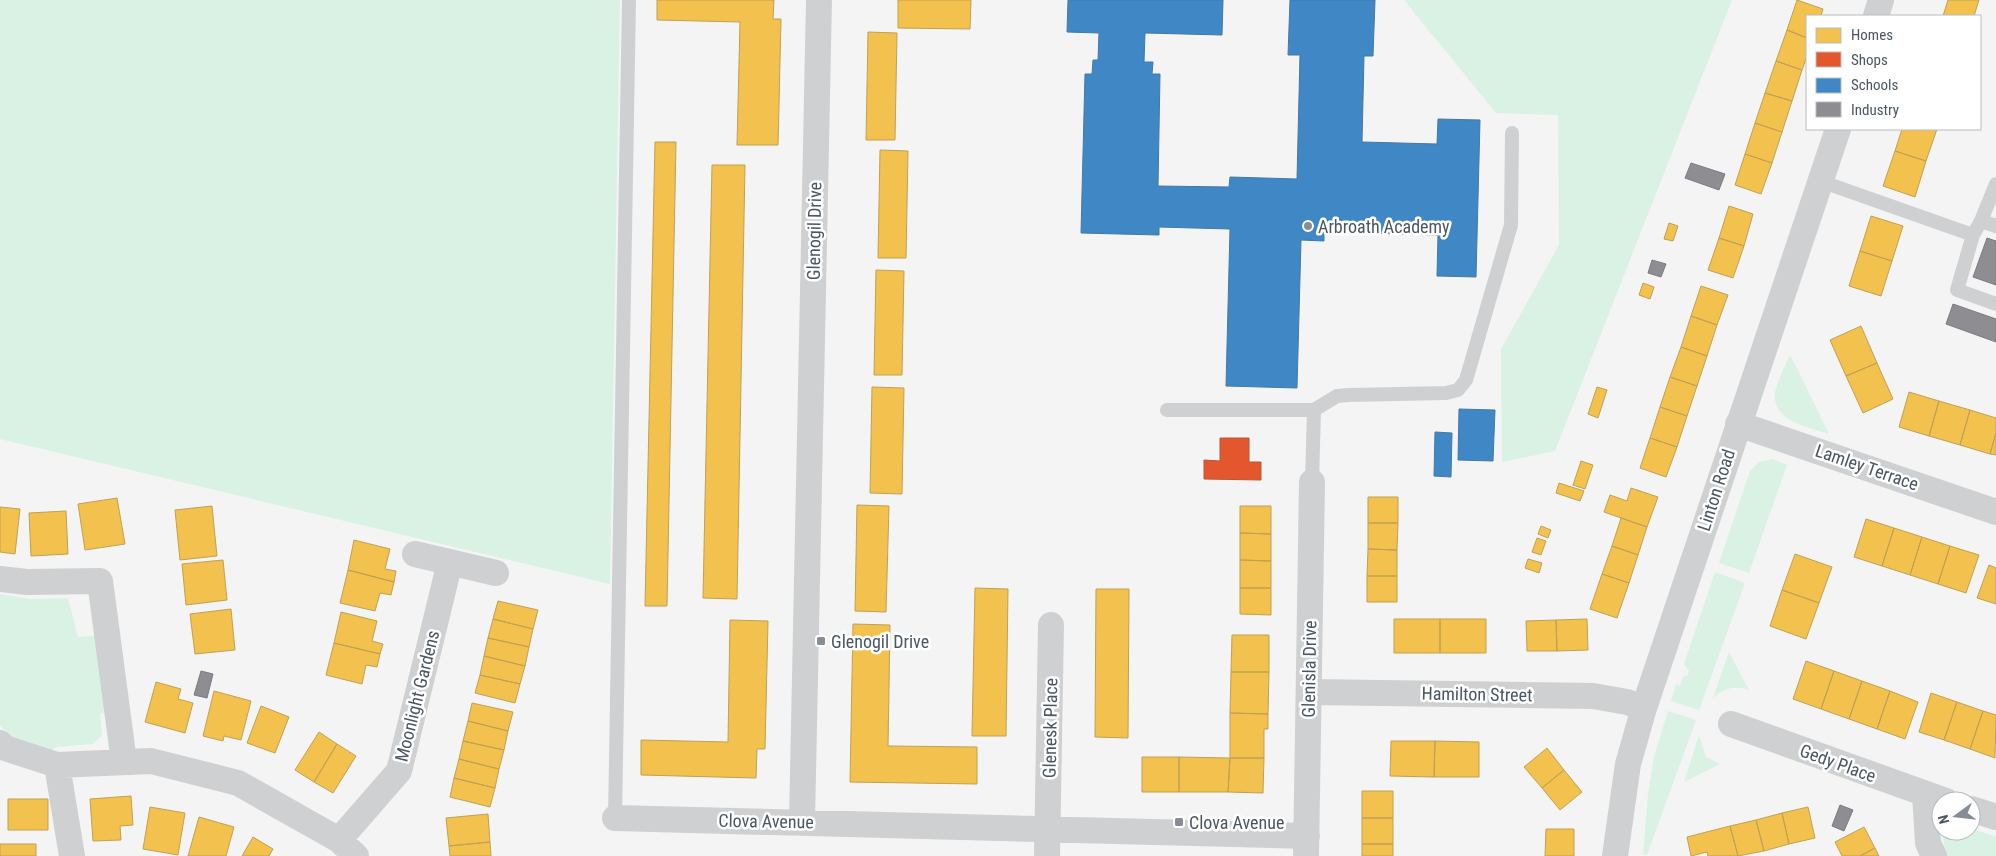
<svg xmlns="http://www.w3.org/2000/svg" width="1996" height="856" viewBox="0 0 1996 856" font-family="'Roboto Condensed',sans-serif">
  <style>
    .green { fill: #d9f2e3 }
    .homes { fill: #f2c14e; stroke: #c0a154 }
    .shops { fill: #e4572e; stroke: #b6573d }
    .schools { fill: #3f88c5; stroke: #4279a7 }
    .industry { fill: #8d8d92; stroke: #797c83 }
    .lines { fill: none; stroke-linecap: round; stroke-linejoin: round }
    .service { stroke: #ced0d2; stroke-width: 14 }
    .minor { stroke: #ced0d2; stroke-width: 26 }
    .poi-dot { fill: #868d94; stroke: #fff; stroke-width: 2 }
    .labels { text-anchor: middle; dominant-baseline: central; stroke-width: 5; stroke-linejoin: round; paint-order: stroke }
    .poi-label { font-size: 18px; fill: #4a5661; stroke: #fff; text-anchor: start }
    .street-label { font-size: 18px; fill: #4a5661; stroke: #fff }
  </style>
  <rect width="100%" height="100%" fill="#f4f4f4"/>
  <path class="green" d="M0 0H620L610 584 0 439Z
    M1404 0H1732L1555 451 1502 462 1501 349 1559 245 1558 115 1496 113Z
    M1791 356 1829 434C1809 427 1772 422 1775 393 1777 382 1784 368 1789 357Z
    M1772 459 1787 465 1749 573 1719 563 1750 471 1759 462Z
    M1715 572 1745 583 1699 710 1671 701 1676 684 1680 686 1683 677 1688 675 1689 671 1684 664Z
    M0 594 29 599 68 598 78 637 99 635 108 712 100 714 102 735 93 744 57 747 43 755 26 748 0 726Z
    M1729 652 1749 690C1733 685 1726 688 1713 698Z
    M1668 711 1696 720 1647 855H1643L1648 794 1654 757Z
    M1699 735 1706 757 1720 764 1684 782Z
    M1971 828 1996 837V856H1946L1942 831H1971Z"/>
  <path class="homes" d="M657 0H774L773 19H781L778 145H737L740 22 657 20Z
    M898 0H971L970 29 898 28Z
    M1797 0 1823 9 1821 16H1807V38L1787 30Z
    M1948 0H1979L1974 16H1943Z
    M1787 30 1807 38V56L1802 70 1776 61Z
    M868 32 897 33 895 140H866Z
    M1776 61 1802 70 1792 101 1765 93Z
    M1765 93 1792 101 1782 132 1755 123Z
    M1755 123 1782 132 1772 163 1745 154Z
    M1902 129H1937L1926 161 1895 151Z
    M655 142H676L667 606H645Z
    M880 150 908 151 906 258H878Z
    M1895 151 1926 161 1915 197 1883 186Z
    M1745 154 1772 163 1761 194 1735 185Z
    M712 165H745L737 599 703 598Z
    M1729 206 1753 214 1744 246 1719 238Z
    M1871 216 1903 226 1892 261 1860 251Z
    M1669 223 1678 226 1673 241 1664 239Z
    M1719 238 1744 246 1733 278 1708 270Z
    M1860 251 1892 261 1881 296 1849 286Z
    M876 270 904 271 902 375H874Z
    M1643 283 1654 287 1650 299 1639 295Z
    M1701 286 1728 295 1717 325 1691 316Z
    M1691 316 1717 325 1707 356 1681 347Z
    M1861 326 1877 363 1846 376 1830 340Z
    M1681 347 1707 356 1697 386 1670 377Z
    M1877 363 1893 399 1863 413 1846 376Z
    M1670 377 1697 386 1687 416 1660 407Z
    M872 387 904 388 902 494 870 493Z
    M1597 387 1607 390 1598 418 1588 414Z
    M1909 392 1939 401 1929 436 1899 427Z
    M1939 401 1970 410 1960 445 1929 436Z
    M1660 407 1687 416 1677 447 1650 438Z
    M1970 410 1996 418V433L1990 454 1960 445Z
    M1996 433V455L1990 454Z
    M1650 438 1677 447 1666 477 1640 468Z
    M1581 461 1593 465 1585 489 1573 485Z
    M1559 483 1584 491 1580 501 1556 493Z
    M1631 488 1658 497 1647 527 1604 512 1610 495 1627 501Z
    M1368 497H1398V523H1368Z
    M117 498 125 544 85 550 78 504Z
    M857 505 889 506 886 612 855 611Z
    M212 506 217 556 180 560 175 510Z
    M1240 506H1271V534L1240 533Z
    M0 507 20 509 15 554 0 552Z
    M66 511 68 554 31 556 29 513Z
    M1621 518 1647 527 1638 555 1612 546Z
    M1866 519 1894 528 1882 566 1854 557Z
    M1368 523H1398L1397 550 1368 549Z
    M1541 526 1551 530 1548 538 1538 534Z
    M1894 528 1922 537 1910 575 1882 566Z
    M1240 533 1271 534V561L1240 560Z
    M1922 537 1950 546 1938 584 1910 575Z
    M1537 538 1546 541 1541 555 1532 552Z
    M354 540 390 549 385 569 396 571 394 582 348 570Z
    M1612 546 1638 555 1629 583 1602 574Z
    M1950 546 1979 555 1966 593 1938 584Z
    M1368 549 1397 550V576H1367Z
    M1795 554 1832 567 1819 603 1782 590Z
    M1528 559 1542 563 1539 573 1525 568Z
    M223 560 227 600 186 605 182 564Z
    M1240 560 1271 561V588H1240Z
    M1989 565 1996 568V604L1977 598Z
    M348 570 394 582 391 595 380 593 375 611 340 603Z
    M1602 574 1629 583 1617 618 1590 609Z
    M1367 576H1397V602H1367Z
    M975 588 1008 589 1006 736H972Z
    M1240 588H1271V615L1240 614Z
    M1096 589H1129L1128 738 1095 737Z
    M1782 590 1819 603 1806 639 1770 626Z
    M498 601 538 610 533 629 493 619Z
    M231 609 235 650 195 654 190 614Z
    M341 612 377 621 372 641 383 644 380 654 334 643Z
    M493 619 533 629 529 647 488 638Z
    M1394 619H1440V653H1394Z
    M1440 619H1486V653H1440Z
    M1587 619 1588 650 1557 651 1556 620Z
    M730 620 768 621 765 749H757L756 778 641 775V740L728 742Z
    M1556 620 1557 651H1527L1526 621Z
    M853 624 890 625 888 746 977 747V784L850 782Z
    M1232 635H1269V672H1231Z
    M488 638 529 647 525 666 484 656Z
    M334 643 380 654 377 667 366 665 362 684 326 675Z
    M484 656 525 666 520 684 480 675Z
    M1806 661 1834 671 1821 709 1793 699Z
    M1834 671 1862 681 1849 719 1821 709Z
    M1231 672H1269L1268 714 1230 713Z
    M480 675 520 684 515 703 475 693Z
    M1862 681 1890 691 1877 729 1849 719Z
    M156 682 181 689 178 699 193 703 185 733 145 722Z
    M214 691 251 701 241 740 224 736 223 741 203 736Z
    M1890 691 1918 702 1905 739 1877 729Z
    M1931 693 1957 702 1944 740 1919 732Z
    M1957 702 1983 711 1970 749 1944 740Z
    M472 703 513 712 508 731 468 721Z
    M261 706 289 717 275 753 247 743Z
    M1983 711 1996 715 1995 758 1970 749Z
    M1230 713 1268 714V729H1264V758H1230Z
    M468 721 508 731 504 750 463 741Z
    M319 732 337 744 314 782 295 770Z
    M463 741 504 750 499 769 459 759Z
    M1391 741H1435L1434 777 1390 776Z
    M1435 741 1479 742V777H1434Z
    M337 744 356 756 333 793 314 782Z
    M1547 748 1564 770 1542 788 1524 767Z
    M1142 757H1179V792H1142Z
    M1179 757 1230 758 1228 792H1179Z
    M1230 758H1264L1263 793 1228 792Z
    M459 759 499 769 495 788 454 778Z
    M1564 770 1582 792 1560 810 1542 788Z
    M454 778 495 788 490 807 450 797Z
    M1362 791H1393V818H1362Z
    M131 796 133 825 120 826 121 840 93 841 90 799Z
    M8 799H48V830H8Z
    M150 807 185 813 178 855 143 849Z
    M1808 807 1815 838 1789 844 1782 813Z
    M1782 813 1789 844 1764 851 1756 820Z
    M488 814 490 842 449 846 446 818Z
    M199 817 234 827 226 856H188Z
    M1362 818H1393V844H1362Z
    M1756 820 1764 851 1738 856 1730 826Z
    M1730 826 1738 856H1708L1707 852 1691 856 1687 837Z
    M1864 827 1875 848 1860 856H1842L1835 842Z
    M1546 829H1574V856H1545Z
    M253 837 273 849 269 856H242Z
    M490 842 491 856H450L449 846Z
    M0 844H36V856H0Z
    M1362 844H1393V856H1362Z
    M1875 848 1879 856H1860Z"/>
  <path class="shops" d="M1220 438H1249V462H1261V480L1204 479V460L1220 461Z"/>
  <path class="schools" d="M1068 0H1223L1222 35 1145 33 1144 62H1153L1152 74H1160L1158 186 1229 187 1230 177 1297 179 1300 55H1288L1290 0H1375L1373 56H1364L1362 142 1437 144 1438 119 1480 120 1476 277 1437 276 1438 235 1324 232V241L1301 240 1297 388 1226 386 1230 229 1159 227V235L1081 233 1085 74H1092L1093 60H1098L1099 33 1067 32Z
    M1459 409 1495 410 1493 461 1458 460Z
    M1435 432 1452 433 1451 477 1434 476Z"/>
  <path class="industry" d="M1691 163 1725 174 1719 190 1685 178Z
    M1987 238 1996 241V285L1973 277Z
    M1652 260 1666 264 1661 277 1648 273Z
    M1953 304 1996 319V342L1946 324Z
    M201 671 213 674 207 698 194 695Z
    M1840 805 1853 810 1844 831 1832 826Z"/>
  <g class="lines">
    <path class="service" d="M1820 181 1973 235
      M1981 221 1996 184
      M1996 226 1981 221 1973 235 1957 290 1996 304
      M1167 410H1314
      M1312 482 1314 410 1337 396 1349 395 1446 393 1458 390 1466 380 1511 225 1512 133
      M615 818 629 0"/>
    <path class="minor" d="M1876 16 1881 0
      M1738 424 1996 512
      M415 554 496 573
      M0 579 27 582 100 581 124 762
      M1309 692 1593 696 1627 702 1644 708
      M1731 724 1946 801
      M0 743 5 748 57 765 151 761 238 783 339 840 356 856
      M57 765 72 856
      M1925 794 1928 843 1934 856
      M1971 809 1996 817
      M615 818C846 822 1076 832 1307 836
      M802 822 819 0
      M339 840 399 771 450 562
      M1047 856 1051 625
      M1306 856 1312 482
      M1615 856 1628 764 1644 708 1838 129"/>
  </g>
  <g class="poi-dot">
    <circle cx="1308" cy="226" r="5"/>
    <rect x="816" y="636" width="10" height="10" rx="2.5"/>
    <rect x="1174" y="817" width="10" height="10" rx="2.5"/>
  </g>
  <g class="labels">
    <g class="poi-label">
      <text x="1318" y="226">Arbroath Academy</text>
      <text x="831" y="641">Glenogil Drive</text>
      <text x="1189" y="822">Clova Avenue</text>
    </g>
    <g class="street-label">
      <text transform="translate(814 231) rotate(-89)">Glenogil Drive</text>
      <text transform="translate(1867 467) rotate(19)">Lamley Terrace</text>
      <text transform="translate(1716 490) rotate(-72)">Linton Road</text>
      <text transform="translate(1309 669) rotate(-89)">Glenisla Drive</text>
      <text transform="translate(1477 694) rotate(1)">Hamilton Street</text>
      <text transform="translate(417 696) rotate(-76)">Moonlight Gardens</text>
      <text transform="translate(1050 728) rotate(-89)">Glenesk Place</text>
      <text transform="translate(1838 763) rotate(20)">Gedy Place</text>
      <text transform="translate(766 821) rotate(1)">Clova Avenue</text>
    </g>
  </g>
  <rect x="1806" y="15" width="175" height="115" fill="#ffffff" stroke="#b7bbc0"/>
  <rect x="1816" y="28" width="25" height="15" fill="#f2c14e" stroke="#b7bbc0"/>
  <text x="1851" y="40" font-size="15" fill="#4a5661">Homes</text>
  <rect x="1816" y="52" width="25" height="15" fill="#e4572e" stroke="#b7bbc0"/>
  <text x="1851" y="65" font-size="15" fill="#4a5661">Shops</text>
  <rect x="1816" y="78" width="25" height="15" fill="#3f88c5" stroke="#b7bbc0"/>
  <text x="1851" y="90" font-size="15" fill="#4a5661">Schools</text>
  <rect x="1816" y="102" width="25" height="15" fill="#8d8d92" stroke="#b7bbc0"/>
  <text x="1851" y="115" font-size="15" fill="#4a5661">Industry</text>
  <g transform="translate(1956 816) rotate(255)"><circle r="24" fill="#ffffff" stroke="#b7bbc0"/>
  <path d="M0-4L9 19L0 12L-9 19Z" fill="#868d94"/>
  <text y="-8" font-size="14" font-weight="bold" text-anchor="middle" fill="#4a5661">N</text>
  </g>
</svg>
